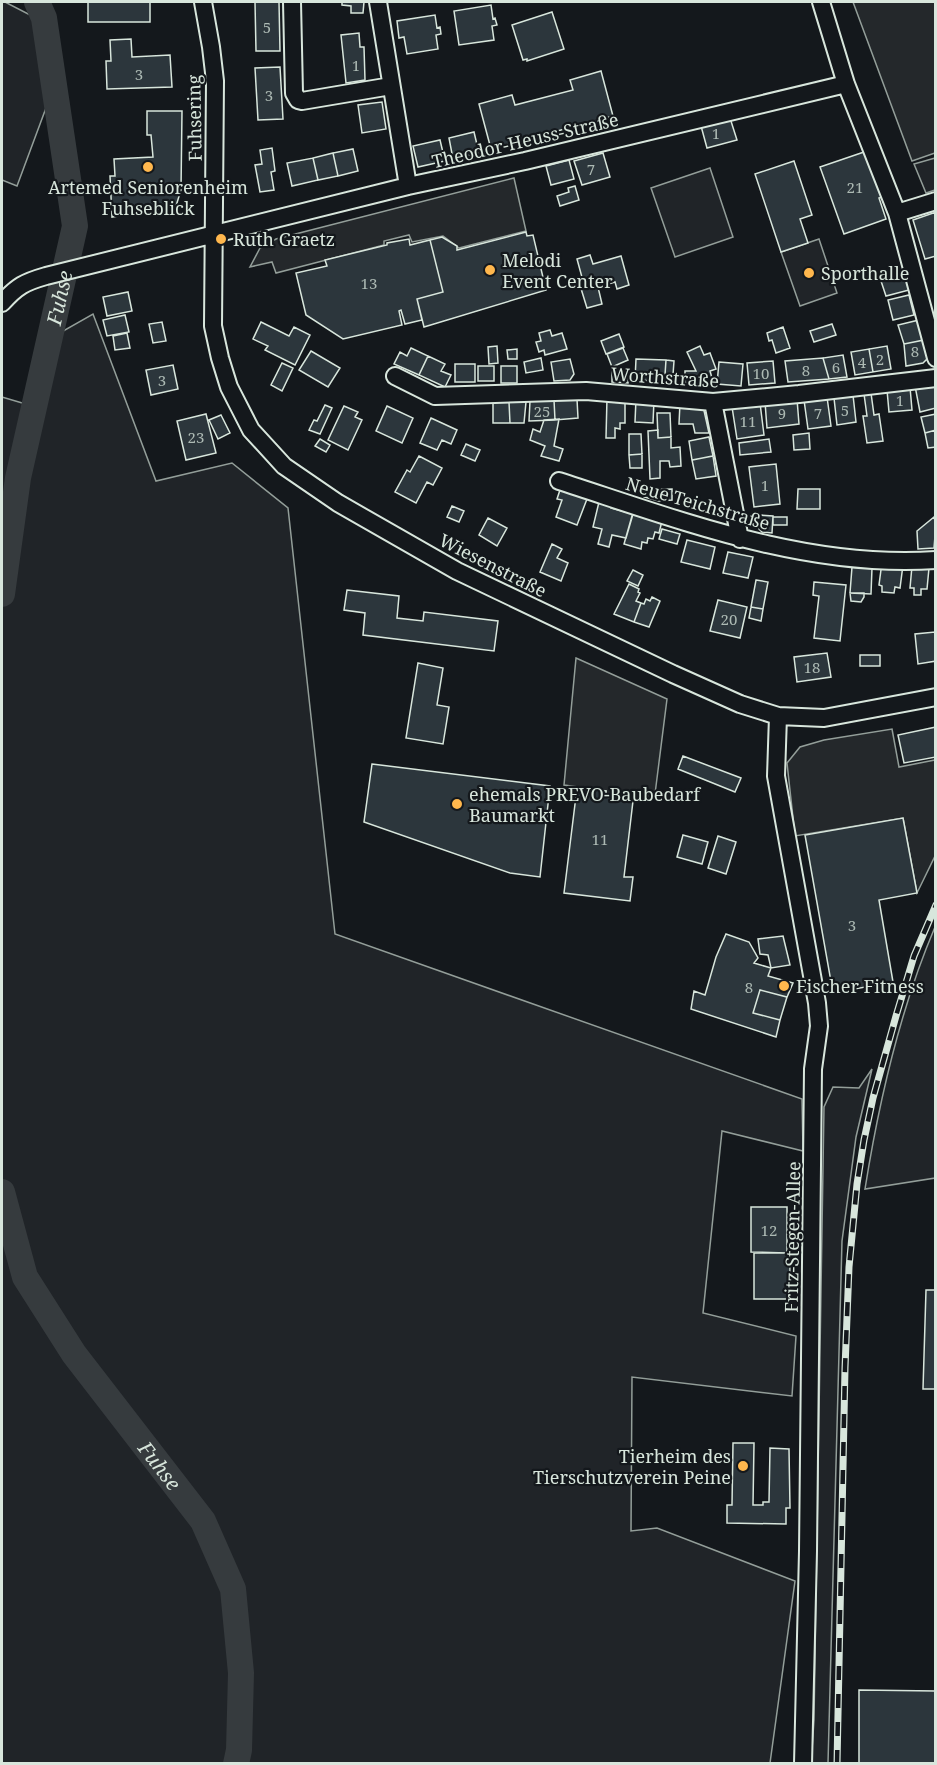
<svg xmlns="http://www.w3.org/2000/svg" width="937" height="1765" viewBox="0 0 937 1765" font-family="'Noto Serif',serif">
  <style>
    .green { fill: #202428; stroke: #939e99; stroke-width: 1.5 }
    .parking { fill: #24282b; stroke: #939e99; stroke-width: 1.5 }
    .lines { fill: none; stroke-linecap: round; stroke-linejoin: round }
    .river { stroke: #363b3e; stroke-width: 26 }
    .building { fill: #2c363c; stroke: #d8e6dc; stroke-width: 1.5 }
    .minor-casing { stroke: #d8e6dc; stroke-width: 20 }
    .minor { stroke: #14181c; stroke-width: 16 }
    .rail-casing { stroke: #d8e6dc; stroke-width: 7 }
    .rail { stroke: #14181c; stroke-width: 4.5; stroke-dasharray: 14; stroke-linecap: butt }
    .poi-dot { fill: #ffb74d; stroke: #14181c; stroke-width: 2 }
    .labels { text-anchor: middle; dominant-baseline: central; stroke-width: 4.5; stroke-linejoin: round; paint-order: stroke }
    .number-label { font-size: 15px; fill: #adbab4 }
    .street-label { font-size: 18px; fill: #d8e6dc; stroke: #14181c }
    .poi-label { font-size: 18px; fill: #d8e6dc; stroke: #14181c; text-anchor: start }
    .water-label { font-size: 20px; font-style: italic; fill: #d8e6dc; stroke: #14181c }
  </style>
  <rect width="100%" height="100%" fill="#14181c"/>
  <path class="green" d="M2 2H5L38 19 53 107 46 108 17 186 2 180Z
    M935 158V190L926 193 914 164Z
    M710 168 733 237 675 257 651 188Z
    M819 239 837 293 800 306 781 252Z
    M93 314 156 481 232 463 288 508 335 934 802 1099 803 1151 722 1131 703 1313 796 1336 792 1396 632 1377 631 1531 657 1528 795 1581 770 1763H2V397L29 405 42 343Z
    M935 927V1178L865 1189C879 1101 900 1009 935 927Z
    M872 1069 856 1137 842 1241 828 1763 811 1764 814 1720 824 1107 833 1087 859 1088Z"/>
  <path class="parking" d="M853 2H935V153L912 161Z
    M514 178 526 231 459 248 443 236 412 242 409 235 384 241V245L276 273 272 262 250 267 260 248 276 239Z
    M576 658 667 699 655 794 633 801 606 797V791L564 785Z
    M892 729 899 767 935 760V856L917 893 903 818 795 836 787 763 800 747 824 740Z"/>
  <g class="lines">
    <g class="river">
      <path id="s1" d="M2 594 18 478 75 226 44 18 37 2"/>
      <path id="s2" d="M2 1192 25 1277 74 1354 203 1521 233 1589 241 1673 239 1750 236 1764"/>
    </g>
  </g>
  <path class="building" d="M88 2H150V22H88Z
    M255 2H279L280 51H256Z
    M342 2H364L363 13H351V6L342 5Z
    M491 5 493 19 495 18 497 25 492 26 494 40 459 45 454 11Z
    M552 12 564 49 527 61V59L523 60 512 25Z
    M435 15 437 28 440 27 441 34 436 35 438 49 407 54 404 37 399 38 397 21Z
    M359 33 360 47H364L365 80 346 83 341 35Z
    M131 39 132 57 170 55 172 87 107 89 106 61H111L110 40Z
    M280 67 283 119 258 120 255 68Z
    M601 71 613 116 491 149 479 104 512 95 515 105 573 90 570 80Z
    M382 102 386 129 362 133 358 105Z
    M147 111H182L181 190 176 206 112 217 110 176H115L114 159 153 157 151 135H147Z
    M730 118 737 140 707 148 701 126Z
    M474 132 479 153 453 159 449 138Z
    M440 140 445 161 418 167 413 146Z
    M272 148 275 171 271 172 274 190 260 192 255 165 262 164 260 150Z
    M353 149 358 171 338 176 333 153Z
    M864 152 874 178 879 176 886 196 879 198 886 219 844 234 820 167Z
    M333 153 338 176 318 180 313 158Z
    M603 153 610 177 582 185 574 161Z
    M313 158 318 180 292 186 287 163Z
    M569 160 574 179 551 185 546 166Z
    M794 161 812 215 800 219 808 243 781 252 755 174Z
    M575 186 579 200 560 206 557 196 569 192 568 188Z
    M936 212V256L925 259 913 220Z
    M526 232 527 236 533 235 546 290 424 327 417 299 443 292 430 240 442 237 457 246V250Z
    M409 239 410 245 430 240 443 292 417 299 422 320 405 324 401 310 399 311 402 325 343 339 306 315 296 273 327 266 325 260 387 245V243Z
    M590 255 593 264 621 256 629 285 617 289 615 282 598 287 602 304 587 308 579 282 583 281 577 259Z
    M904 274 909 290 886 296 881 281Z
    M128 292 132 311 107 316 103 297Z
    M909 295 914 315 893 320 888 300Z
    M125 315 129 332 107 336 103 320Z
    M919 320 924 340 904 344 898 325Z
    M162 322 166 341 153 343 149 324Z
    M261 322 289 336 294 327 310 335 295 365 265 350 268 346 253 339Z
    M832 324 836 335 814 342 810 331Z
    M783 327 790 348 776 353 772 340 769 341 767 333Z
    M550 330 552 336 562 333 567 349 545 355 544 350 539 352 536 342 541 341 539 333Z
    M127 333 130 348 115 350 113 336Z
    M619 334 624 347 606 354 601 341Z
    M924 340 928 358 923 363 906 366 904 344Z
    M497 346 498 363 489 364 488 347Z
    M700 346 704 355 710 353 716 369 710 371 714 385 685 383V371H696L687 352Z
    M887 346 891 369 873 372 869 349Z
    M411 348 428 356 419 375 394 364 400 352 407 356Z
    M623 348 628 360 612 367 607 354Z
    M517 349V359H508L507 350Z
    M869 349 873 372 855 375 851 352Z
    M311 351 340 368 328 387 299 370Z
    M843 355 847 377 829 379 823 358Z
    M428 356 445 364 441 371 451 375 445 387 419 375Z
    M541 358 543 370 526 373 524 362Z
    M823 358 829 379 788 382 785 361Z
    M570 359 574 374 570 380 554 381 551 362Z
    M636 359 666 360 665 375H660L659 381 635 380Z
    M666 360 674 361 673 375H665Z
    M773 361 775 383 749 385 747 363Z
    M719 362 743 364 741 386 717 384Z
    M282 363 293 368 282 391 271 385Z
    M455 364H475V382H455Z
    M173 365 178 389 151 395 146 370Z
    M478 366H494V381H478Z
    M501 366H517V383H501Z
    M612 368 629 369 628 383 612 382Z
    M930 384 936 387V408L920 412 915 386Z
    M910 387 912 410 889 412 887 390Z
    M871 393 874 415 879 414 883 441 867 443 863 416H867L864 394Z
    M853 395 856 422 837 425 834 398Z
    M827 397 831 426 808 429 804 400Z
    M607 398H625V423H620V429L615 428V438H606Z
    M577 399 578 418 555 420 554 400Z
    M636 399 654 400 653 423 635 422Z
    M797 399 799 424 767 428 765 402Z
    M554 400 555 420 529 421 530 401Z
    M493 402H509L510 423H493Z
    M509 402H526L524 423H510Z
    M680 403 703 406 709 433H695L693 424H679Z
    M760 403 764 435 737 439 732 407Z
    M325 405 332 408 320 434 309 430 314 420 317 421Z
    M344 406 358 412 355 417 362 420 348 450 328 440Z
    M387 406 413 418 402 443 376 431Z
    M657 413H670L671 437 658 438Z
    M206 414 216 453 186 460 177 421Z
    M936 414V430L925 433 921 417Z
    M221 415 230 433 218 439 209 420Z
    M431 418 457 430 451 444 442 440 437 450 420 443Z
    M559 419 554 446 563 449 559 461 541 456 545 446 530 440 533 429 540 432 544 420Z
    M658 430V438L671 437V448L680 447 681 466 670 467 669 461H660V478L650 479 648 431Z
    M936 430V447L928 448 925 433Z
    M809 433 810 449 794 450 793 435Z
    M629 434H641L642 454 629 455Z
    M709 437 713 456 692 460 689 441Z
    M320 439 330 445 326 452 315 446Z
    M769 439 771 452 740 455 739 443Z
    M466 444 480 450 475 461 461 455Z
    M642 454V468H630L629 455Z
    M419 456 442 468 433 485 427 482 416 503 395 492 407 470 410 472Z
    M713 456 716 476 696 479 692 460Z
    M776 464 780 504 754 507 749 467Z
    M672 489V500L659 501 644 497 642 490Z
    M798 489H820V509H797Z
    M560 490 587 499 577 525 556 517 562 500 557 499Z
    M599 502 612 505 611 508 633 514 626 538 612 535 609 547 598 544 602 529 593 527Z
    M452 506 464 511 459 522 447 517Z
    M634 509 663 517 659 533 655 532 653 539 648 538 647 543 642 542 641 549 624 544Z
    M760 515 773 516 772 533 762 532 759 529Z
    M773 517H787V525H773Z
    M934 517 936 524 934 548 918 549 917 531Z
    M488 518 507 528 497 546 479 535Z
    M662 529 680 534 677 544 659 539Z
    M687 540 715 547 710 569 681 562Z
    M552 544 562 549 557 558 568 563 561 581 540 572Z
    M728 552 753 557 748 578 723 573Z
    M882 562 903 565 900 588 895 587 894 593 882 592V586L879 585Z
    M912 566 929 568 927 589H921V595H914V588H910Z
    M852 567 872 568 871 594 850 593Z
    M633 570 643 575 638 586 627 581Z
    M756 580 768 582 763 609 751 607Z
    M814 582 846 585 840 641 814 638 819 596 813 595Z
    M629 584 639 589 638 592 640 593 636 601 641 603 634 622 614 614Z
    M347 590 399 596 397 618 423 621 424 612 498 621 494 651 363 635 365 613 344 610Z
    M850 593H864V597L861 602 851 601Z
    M652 597 660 601 649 627 634 622 641 603 644 604 646 599 650 601Z
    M718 600 747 607 740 638 710 631Z
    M751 607 763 609 761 621 749 618Z
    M935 632 936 661 918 664 915 634Z
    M827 653 831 677 797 682 794 657Z
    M860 655H880V666H860Z
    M418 663 443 668 437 705 449 707 443 744 406 738Z
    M936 727V757L904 763 898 735Z
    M683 756 741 778 735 792 678 769Z
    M372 764 550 786 540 877 510 873 364 822Z
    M577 788 606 791V797L633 801 624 877H633L630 901 564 893Z
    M903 818 917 893 879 900 893 982 833 993 805 835Z
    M683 835 708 842 702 864 677 857Z
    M718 836 736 842 726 874 708 868Z
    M726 934 749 942 758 958 754 963 771 968 768 976 793 983 787 997 760 990 753 1013 780 1020 776 1037 691 1009 694 991 705 995 716 957Z
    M783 936 790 965 771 968 768 955 760 954 758 939Z
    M760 990 787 997 780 1020 753 1013Z
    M751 1207H787V1253L751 1252Z
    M754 1253H790V1299H754Z
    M926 1290H936V1389H923Z
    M733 1443H754L753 1505H763V1502H769L770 1448 789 1449 790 1508H786V1524L727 1523V1505H732Z
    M859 1690 936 1691V1764H859Z"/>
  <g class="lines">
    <g class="minor-casing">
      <path id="minor" d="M203 2 211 47 215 81 213 326 220 358 229 387 251 430 284 466 338 503 457 571 673 674 740 704 778 716 824 718 936 697
        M292 2 294 93 298 100 302 101 391 86
        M378 2 408 186
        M821 2 846 84 897 213 936 358
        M897 213 936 201
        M2 303C17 286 25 282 46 276L408 186 525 161 846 84
        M395 376 435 396 586 391 713 402 799 394 936 378
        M713 402 740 539
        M559 481C680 520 805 569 936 560
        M778 716 776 776 817 1003 819 1026 813 1069 808 1551 803 1764"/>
    </g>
    <use href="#minor" class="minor"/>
    <g class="rail-casing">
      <path id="rail" d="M837 1764 845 1368 849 1267 857 1184 864 1140 873 1098 896 1016 914 956 936 905"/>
    </g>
    <use href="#rail" class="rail"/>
  </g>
  <g class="poi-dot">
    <circle cx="148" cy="167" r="6"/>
    <circle cx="221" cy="239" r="6"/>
    <circle cx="490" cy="270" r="6"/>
    <circle cx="809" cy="273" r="6"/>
    <circle cx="457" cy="804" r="6"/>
    <circle cx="784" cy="986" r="6"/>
    <circle cx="743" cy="1466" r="6"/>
  </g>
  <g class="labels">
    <g class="number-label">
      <text x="267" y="27">5</text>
      <text x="356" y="65">1</text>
      <text x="139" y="74">3</text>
      <text x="269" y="95">3</text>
      <text x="716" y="133">1</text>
      <text x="591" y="169">7</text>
      <text x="855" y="187">21</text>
      <text x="369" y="283">13</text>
      <text x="915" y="351">8</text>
      <text x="880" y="359">2</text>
      <text x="862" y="362">4</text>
      <text x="836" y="367">6</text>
      <text x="806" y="370">8</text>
      <text x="761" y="373">10</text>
      <text x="162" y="380">3</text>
      <text x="900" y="400">1</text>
      <text x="845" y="410">5</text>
      <text x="542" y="411">25</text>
      <text x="782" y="413">9</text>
      <text x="818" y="413">7</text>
      <text x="748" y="421">11</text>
      <text x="196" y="437">23</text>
      <text x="765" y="485">1</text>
      <text x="729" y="619">20</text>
      <text x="812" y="667">18</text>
      <text x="600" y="839">11</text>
      <text x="852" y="925">3</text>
      <text x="749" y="987">8</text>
      <text x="769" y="1230">12</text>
    </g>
    <g class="street-label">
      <text transform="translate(194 118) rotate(-91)">Fuhsering</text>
      <text transform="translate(525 140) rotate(-13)">Theodor-Heuss-Straße</text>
      <text transform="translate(665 377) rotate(4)">Worthstraße</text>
      <text transform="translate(698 503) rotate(16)">Neue Teichstraße</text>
      <text transform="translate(493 565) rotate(27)">Wiesenstraße</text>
      <text transform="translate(792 1237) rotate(-89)">Fritz-Stegen-Allee</text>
    </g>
    <g class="poi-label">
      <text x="148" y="187" text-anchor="middle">Artemed Seniorenheim<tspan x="148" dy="21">Fuhseblick</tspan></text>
      <text x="233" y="239">Ruth Graetz</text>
      <text x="502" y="260">Melodi<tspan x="502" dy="21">Event Center</tspan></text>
      <text x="821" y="273">Sporthalle</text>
      <text x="469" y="794">ehemals PREVO-Baubedarf<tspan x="469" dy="21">Baumarkt</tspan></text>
      <text x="796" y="986">Fischer Fitness</text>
      <text x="731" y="1456" text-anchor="end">Tierheim des<tspan x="731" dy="21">Tierschutzverein Peine</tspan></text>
    </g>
    <g class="water-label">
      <text stroke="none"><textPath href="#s1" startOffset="302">Fuhse</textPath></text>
      <text stroke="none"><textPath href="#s2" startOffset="320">Fuhse</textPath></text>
    </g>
  </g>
  <rect width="937" height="1765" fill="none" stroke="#d8e6dc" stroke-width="6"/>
</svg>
